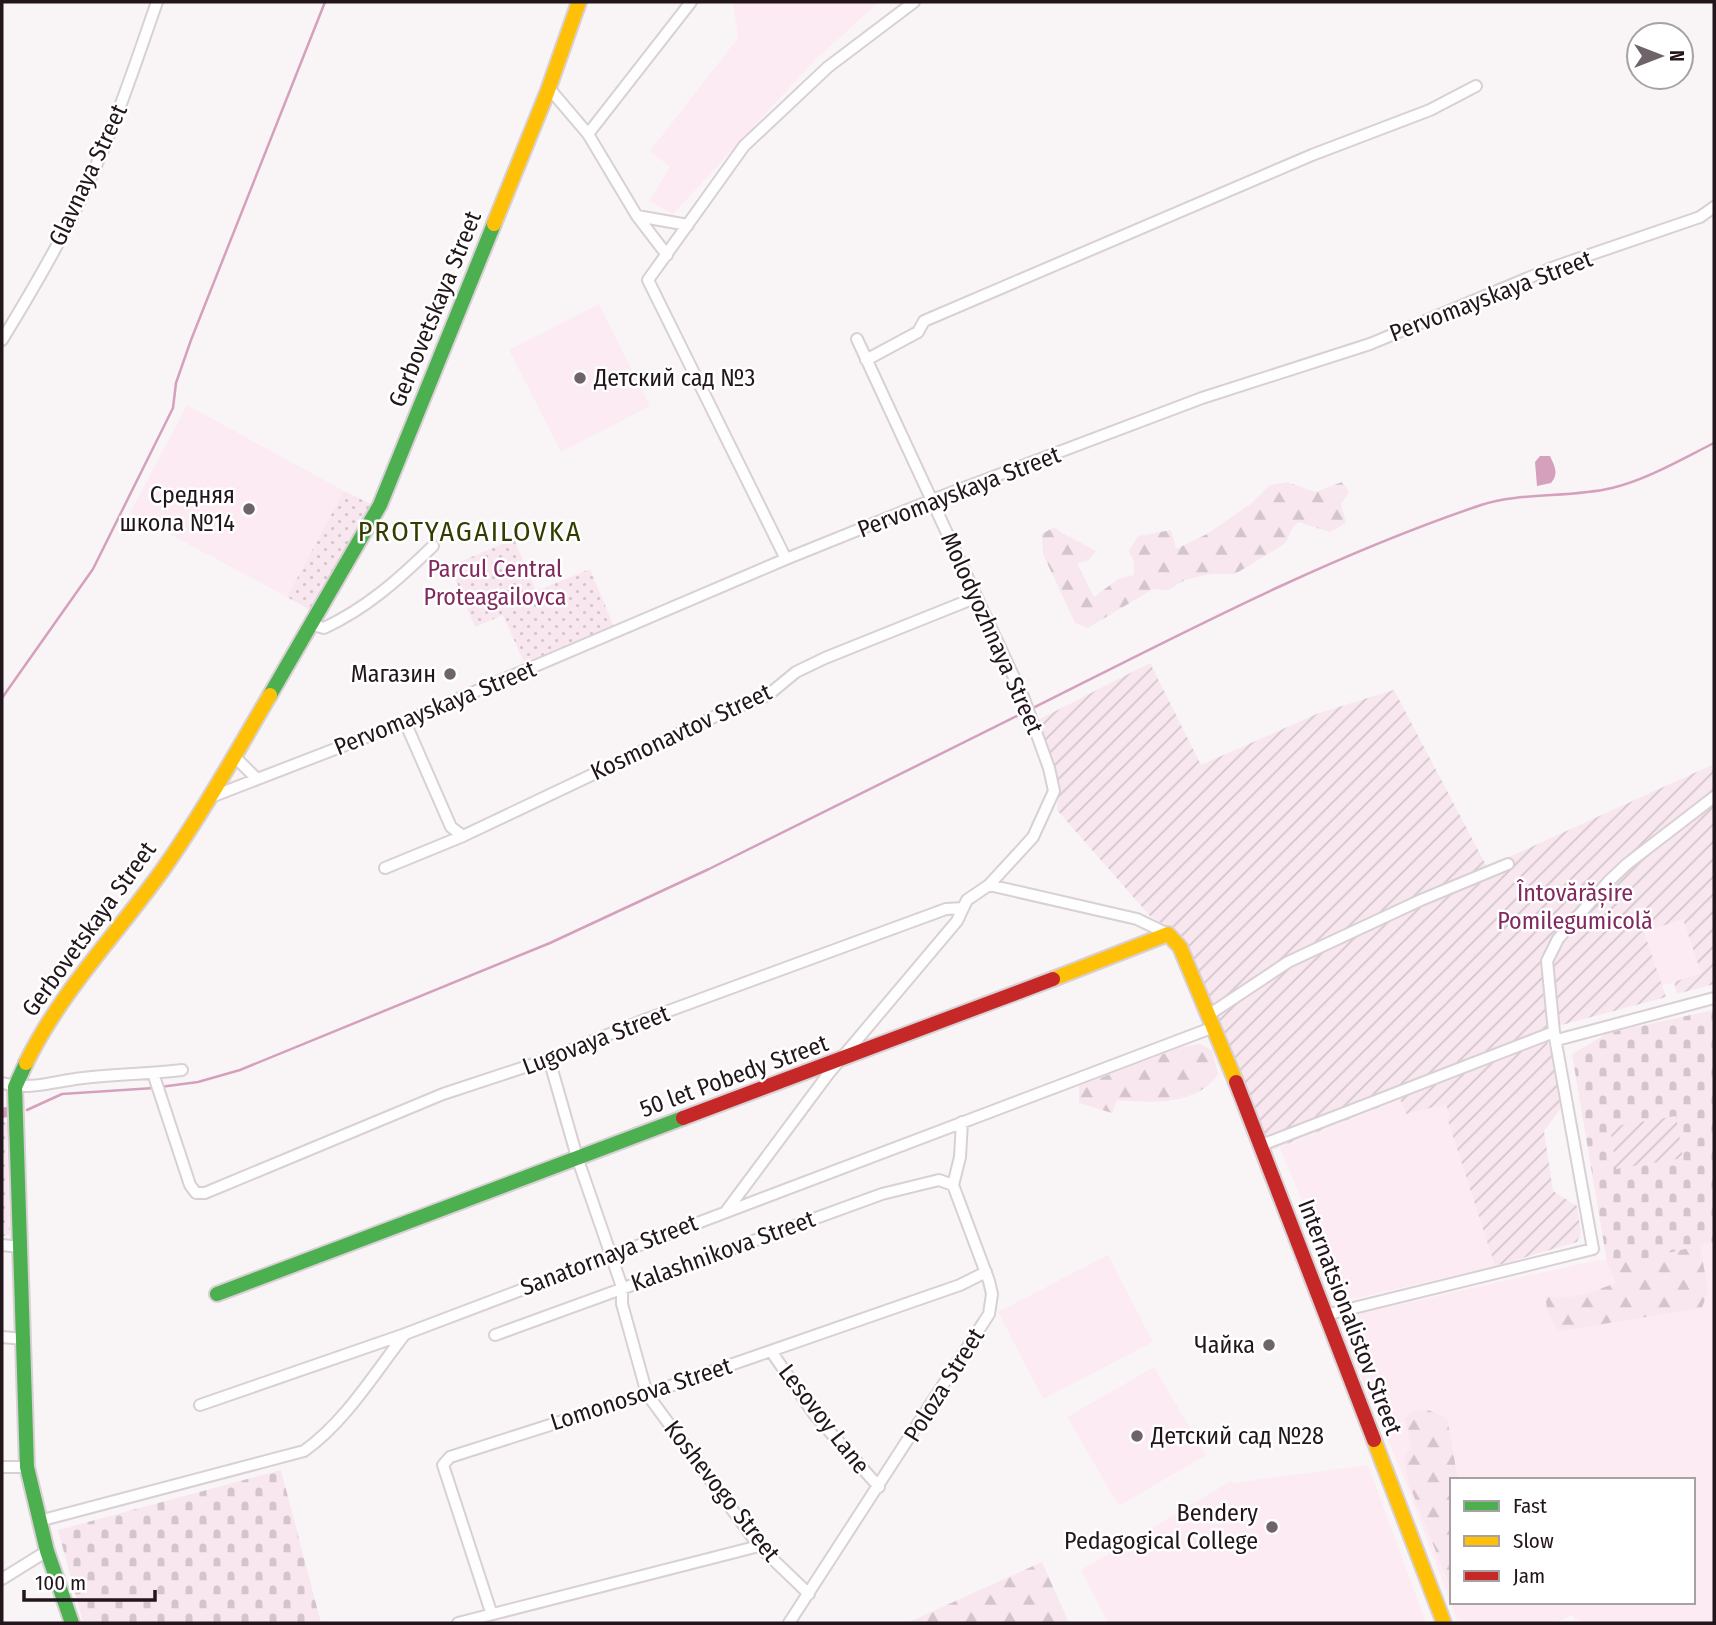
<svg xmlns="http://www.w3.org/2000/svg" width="1716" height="1625" viewBox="0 0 1716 1625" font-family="'Fira Sans Condensed',sans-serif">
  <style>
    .built { fill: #fcebf3; fill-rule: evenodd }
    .grass { fill: url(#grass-dots) }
    .forest { fill: url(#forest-firs) }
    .cemetery { fill: url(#cemetery-stones) }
    .garden { fill: url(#garden-furrows) }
    .water { fill: #d5a0bc }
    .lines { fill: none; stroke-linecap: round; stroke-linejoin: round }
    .stream { stroke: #d5a0bc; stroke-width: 2.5 }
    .canal { stroke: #d5a0bc; stroke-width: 10 }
    .street-casing { stroke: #d8d0d4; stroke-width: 14 }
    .fast-casing { stroke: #d8d0d4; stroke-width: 18 }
    .slow-casing { stroke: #d8d0d4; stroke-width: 18 }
    .jam-casing { stroke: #d8d0d4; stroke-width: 18 }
    .street { stroke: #fefefe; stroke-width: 10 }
    .fast { stroke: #4caf50; stroke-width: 14 }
    .slow { stroke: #ffc107; stroke-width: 14 }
    .jam { stroke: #c62828; stroke-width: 14 }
    .poi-dot { fill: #6d6368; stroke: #fff; stroke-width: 2.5 }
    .labels { text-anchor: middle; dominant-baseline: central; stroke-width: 5; stroke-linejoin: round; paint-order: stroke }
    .street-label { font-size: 24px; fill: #22151b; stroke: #fff }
    .poi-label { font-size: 24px; fill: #22151b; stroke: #fff; text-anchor: end }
    .park-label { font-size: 24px; fill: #82295e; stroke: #fff }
    .quarter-label { font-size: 28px; letter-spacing: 2px; fill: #333d00; stroke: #fff }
  </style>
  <defs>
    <pattern id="grass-dots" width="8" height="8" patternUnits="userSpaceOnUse" patternTransform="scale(1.75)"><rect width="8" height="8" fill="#f8e7ef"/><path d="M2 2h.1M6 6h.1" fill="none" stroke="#d4c5cc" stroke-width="1.8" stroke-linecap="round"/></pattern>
    <pattern id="forest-firs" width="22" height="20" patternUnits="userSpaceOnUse" patternTransform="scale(1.75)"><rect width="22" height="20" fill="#f8e7ef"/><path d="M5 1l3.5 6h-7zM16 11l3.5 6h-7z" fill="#d4c5cc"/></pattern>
    <pattern id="cemetery-stones" width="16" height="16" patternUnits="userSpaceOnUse" patternTransform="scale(1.75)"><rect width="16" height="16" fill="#f8e7ef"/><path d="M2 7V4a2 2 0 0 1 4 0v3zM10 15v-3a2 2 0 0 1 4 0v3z" fill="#d4c5cc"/></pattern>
    <pattern id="garden-furrows" width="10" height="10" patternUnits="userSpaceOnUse" patternTransform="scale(1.75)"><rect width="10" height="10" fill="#f8e7ef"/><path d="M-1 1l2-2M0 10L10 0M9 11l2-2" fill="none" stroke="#d4c5cc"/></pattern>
  </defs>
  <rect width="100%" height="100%" fill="#f9f5f7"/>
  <path class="built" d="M733 2H879L815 60 673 214 649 201 670 167 650 151 738 38Z
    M599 304 650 406 561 452 509 350Z
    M187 405 368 504 310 609 130 513Z
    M1683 919 1701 973 1662 986 1644 932Z
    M1401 1099 1406 1114 1447 1103 1450 1117 1447 1118 1495 1266 1344 1301 1280 1148Z
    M1714 1242V1623H1581L1571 1615 1556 1623H1458L1404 1478 1344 1337 1358 1314 1593 1261 1647 1258ZM1452 1480H1693V1602H1452Z
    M1108 1255 1153 1342 1043 1399 998 1312Z
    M1154 1367 1206 1455 1119 1506 1067 1417Z
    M1368 1465 1426 1623H1108L1081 1570 1231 1481 1233 1483Z"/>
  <path class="grass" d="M344 491 373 505 315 613 287 597Z
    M514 539 536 591 590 569 614 627 525 665 503 615 475 627 450 566Z
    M2 1122H9L7 1137 10 1235 2 1236Z"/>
  <path class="forest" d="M1287 482 1315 492 1342 482 1349 492 1341 504 1346 523 1330 532 1298 522 1291 530 1286 543 1235 574H1210L1185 580 1168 590 1153 589 1088 628 1075 623 1043 554 1042 534 1054 527C1068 538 1081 542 1096 551L1088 561 1077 563 1094 597 1118 579 1134 575V562L1129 551 1138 536 1171 530 1176 549 1207 534 1252 503 1270 485Z
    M1200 1044 1212 1050 1218 1074C1196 1106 1152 1103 1117 1100L1112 1113 1079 1103V1086L1182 1047Z
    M1700 1245 1708 1291 1702 1308 1559 1331C1552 1321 1545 1310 1546 1296 1570 1302 1593 1291 1616 1283L1607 1262 1647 1258Z
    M1428 1410 1447 1418 1458 1480H1452V1592L1409 1484 1404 1458 1411 1446 1405 1418 1413 1411Z
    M1042 1562 1069 1623H907Z"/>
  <path class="cemetery" d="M1714 1010V1242L1647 1258 1607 1262 1572 1054 1608 1033Z
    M281 1470 321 1623H83L58 1530Z"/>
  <path class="garden" d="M1150 663 1201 765 1319 713 1394 690 1487 867 1714 764V984L1677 994 1674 982 1701 973 1683 919 1644 932 1666 997 1543 1030 1551 1052 1561 1108 1544 1131 1553 1191 1577 1206 1581 1233 1577 1242 1495 1266 1447 1118 1450 1116 1446 1104 1406 1114 1400 1099 1270 1151 1182 936 1150 916 1057 810 1059 782 1038 720Z
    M1676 1116 1683 1158 1616 1169 1610 1127Z"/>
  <path class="water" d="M1540 456H1550C1555 467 1559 474 1551 483L1537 486 1535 462Z"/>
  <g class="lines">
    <path class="stream" d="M2 698 93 569 173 408 176 383 191 340 325 2
      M1031 709C1179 635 1324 558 1481 505 1519 492 1571 498 1612 488 1648 479 1682 459 1714 443
      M160 1087 198 1082 240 1070 550 943 709 869 1025 712
      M27 1110 62 1094 154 1088"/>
    <path class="canal" d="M2 1113 7 1112"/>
    <g class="street-casing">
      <path id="street" d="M548 87 588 134
        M637 216 688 225
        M667 255 637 216 588 134 691 2
        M2 340C40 278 76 215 104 147 124 100 140 50 157 2
        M866 360 918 332 924 321 1312 155 1430 110 1476 86
        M786 559 648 280 744 146 828 67 914 2
        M313 625 324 628C367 608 399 579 433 546
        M405 722 451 827 463 836 720 714 768 695 796 672 825 658 977 597
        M235 757 257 779
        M211 797 392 727 786 559 932 500 1202 398 1370 344 1557 266 1700 217 1714 207
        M385 868 463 836
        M989 885 1137 919 1168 934
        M1210 1014 1288 962 1421 900 1508 864
        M1557 1040 1714 998
        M549 1059 577 1157 622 1287V1304L647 1394 759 1546 809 1594
        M153 1073 190 1185 196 1193H205L443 1094 549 1059 644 1020 946 909 963 908
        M2 1083C31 1091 54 1081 83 1078 116 1074 149 1074 182 1070
        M1259 1146 1554 1032
        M727 1210 829 1073 957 921 967 900 989 885 1033 837 1054 791 1049 768 1024 699 857 339
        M2 1245 20 1247
        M1325 1315 1593 1249 1554 1032 1547 961 1558 939 1608 882 1627 864 1714 797
        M495 1335 882 1194 939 1180 953 1185
        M2 1337 24 1339
        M771 1351 814 1414 879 1487
        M200 1405 405 1334 1214 1027
        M2 1467H27
        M39 1521 304 1451C345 1422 374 1374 405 1334
        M2 1579 47 1551
        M491 1612 443 1465 450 1457 647 1394 960 1285 986 1272
        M458 1623 759 1546
        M789 1623 989 1314 992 1294 989 1281 953 1185 960 1157 962 1122"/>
    </g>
    <g class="fast-casing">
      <path id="fast" d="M270 695 380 505 494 224
        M26 1063 15 1087 27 1467 47 1551 72 1623
        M217 1294 683 1118"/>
    </g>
    <g class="slow-casing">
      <path id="slow" d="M494 224 547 93 579 2
        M1053 979 1168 934 1180 947 1236 1082
        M26 1063C61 991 118 933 164 868 203 812 236 753 270 695
        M1374 1440 1444 1623"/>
    </g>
    <g class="jam-casing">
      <path id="jam" d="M1236 1082 1374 1440
        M683 1118 1053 979"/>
    </g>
    <use href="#street" class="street"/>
    <use href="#fast" class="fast"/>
    <use href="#slow" class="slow"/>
    <use href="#jam" class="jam"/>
  </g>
  <g class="poi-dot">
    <circle cx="580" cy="378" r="7"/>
    <circle cx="249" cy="509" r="7"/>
    <circle cx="450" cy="674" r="7"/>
    <circle cx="1269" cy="1345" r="7"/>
    <circle cx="1137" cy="1436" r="7"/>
    <circle cx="1272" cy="1527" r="7"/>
  </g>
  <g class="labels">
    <g class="street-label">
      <text transform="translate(88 175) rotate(-65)">Glavnaya Street</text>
      <text transform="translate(1491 296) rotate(-21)">Pervomayskaya Street</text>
      <text transform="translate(435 309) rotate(-68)">Gerbovetskaya Street</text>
      <text transform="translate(959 492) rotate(-21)">Pervomayskaya Street</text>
      <text transform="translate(992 633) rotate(66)">Molodyozhnaya Street</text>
      <text transform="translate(435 708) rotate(-22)">Pervomayskaya Street</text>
      <text transform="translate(681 732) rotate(-25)">Kosmonavtov Street</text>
      <text transform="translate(89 929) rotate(-54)">Gerbovetskaya Street</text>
      <text transform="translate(596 1040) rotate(-21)">Lugovaya Street</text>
      <text transform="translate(734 1076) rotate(-20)">50 let Pobedy Street</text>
      <text transform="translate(723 1251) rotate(-20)">Kalashnikova Street</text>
      <text transform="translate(609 1255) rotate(-21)">Sanatornaya Street</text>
      <text transform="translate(1350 1317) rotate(69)">Internatsionalistov Street</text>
      <text transform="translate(944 1385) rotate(-58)">Poloza Street</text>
      <text transform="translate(641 1394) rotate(-18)">Lomonosova Street</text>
      <text transform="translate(824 1419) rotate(52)">Lesovoy Lane</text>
      <text transform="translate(722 1491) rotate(52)">Koshevogo Street</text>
    </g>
    <g class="poi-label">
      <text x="594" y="378" text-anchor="start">Детский сад №3</text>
      <text x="235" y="495">Средняя<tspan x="235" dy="28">школа №14</tspan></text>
      <text x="436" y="674">Магазин</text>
      <text x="1255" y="1345">Чайка</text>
      <text x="1151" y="1436" text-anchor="start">Детский сад №28</text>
      <text x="1258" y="1513">Bendery<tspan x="1258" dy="28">Pedagogical College</tspan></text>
    </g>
    <g class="park-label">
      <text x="495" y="569">Parcul Central<tspan x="495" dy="28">Proteagailovca</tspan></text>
      <text x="1575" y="893">Întovărășire<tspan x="1575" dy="28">Pomilegumicolă</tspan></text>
    </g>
    <g class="quarter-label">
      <text x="470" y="531">PROTYAGAILOVKA</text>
    </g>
  </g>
  <rect width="1716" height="1625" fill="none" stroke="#22151b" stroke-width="7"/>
  <rect x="1450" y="1478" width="245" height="126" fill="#ffffff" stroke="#a7a1a4" stroke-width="2"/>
  <rect x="1464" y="1501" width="35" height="10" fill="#4caf50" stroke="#a7a1a4" stroke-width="2"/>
  <text x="1513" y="1513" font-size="21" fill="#22151b">Fast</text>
  <rect x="1464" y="1536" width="35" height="10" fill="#ffc107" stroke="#a7a1a4" stroke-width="2"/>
  <text x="1513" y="1548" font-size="21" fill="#22151b">Slow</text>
  <rect x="1464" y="1571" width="35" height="10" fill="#c62828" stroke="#a7a1a4" stroke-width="2"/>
  <text x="1513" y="1583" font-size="21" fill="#22151b">Jam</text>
  <g transform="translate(1660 56) rotate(90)"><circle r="33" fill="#ffffff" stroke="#a7a1a4" stroke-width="2"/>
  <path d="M0-5L12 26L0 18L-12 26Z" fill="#6d6368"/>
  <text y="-10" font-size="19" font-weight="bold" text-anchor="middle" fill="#22151b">N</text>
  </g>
  <path d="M24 1590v10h131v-10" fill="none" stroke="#22151b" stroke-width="3.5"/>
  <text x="35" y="1590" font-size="21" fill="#22151b" stroke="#ffffff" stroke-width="5" paint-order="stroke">100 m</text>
</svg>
